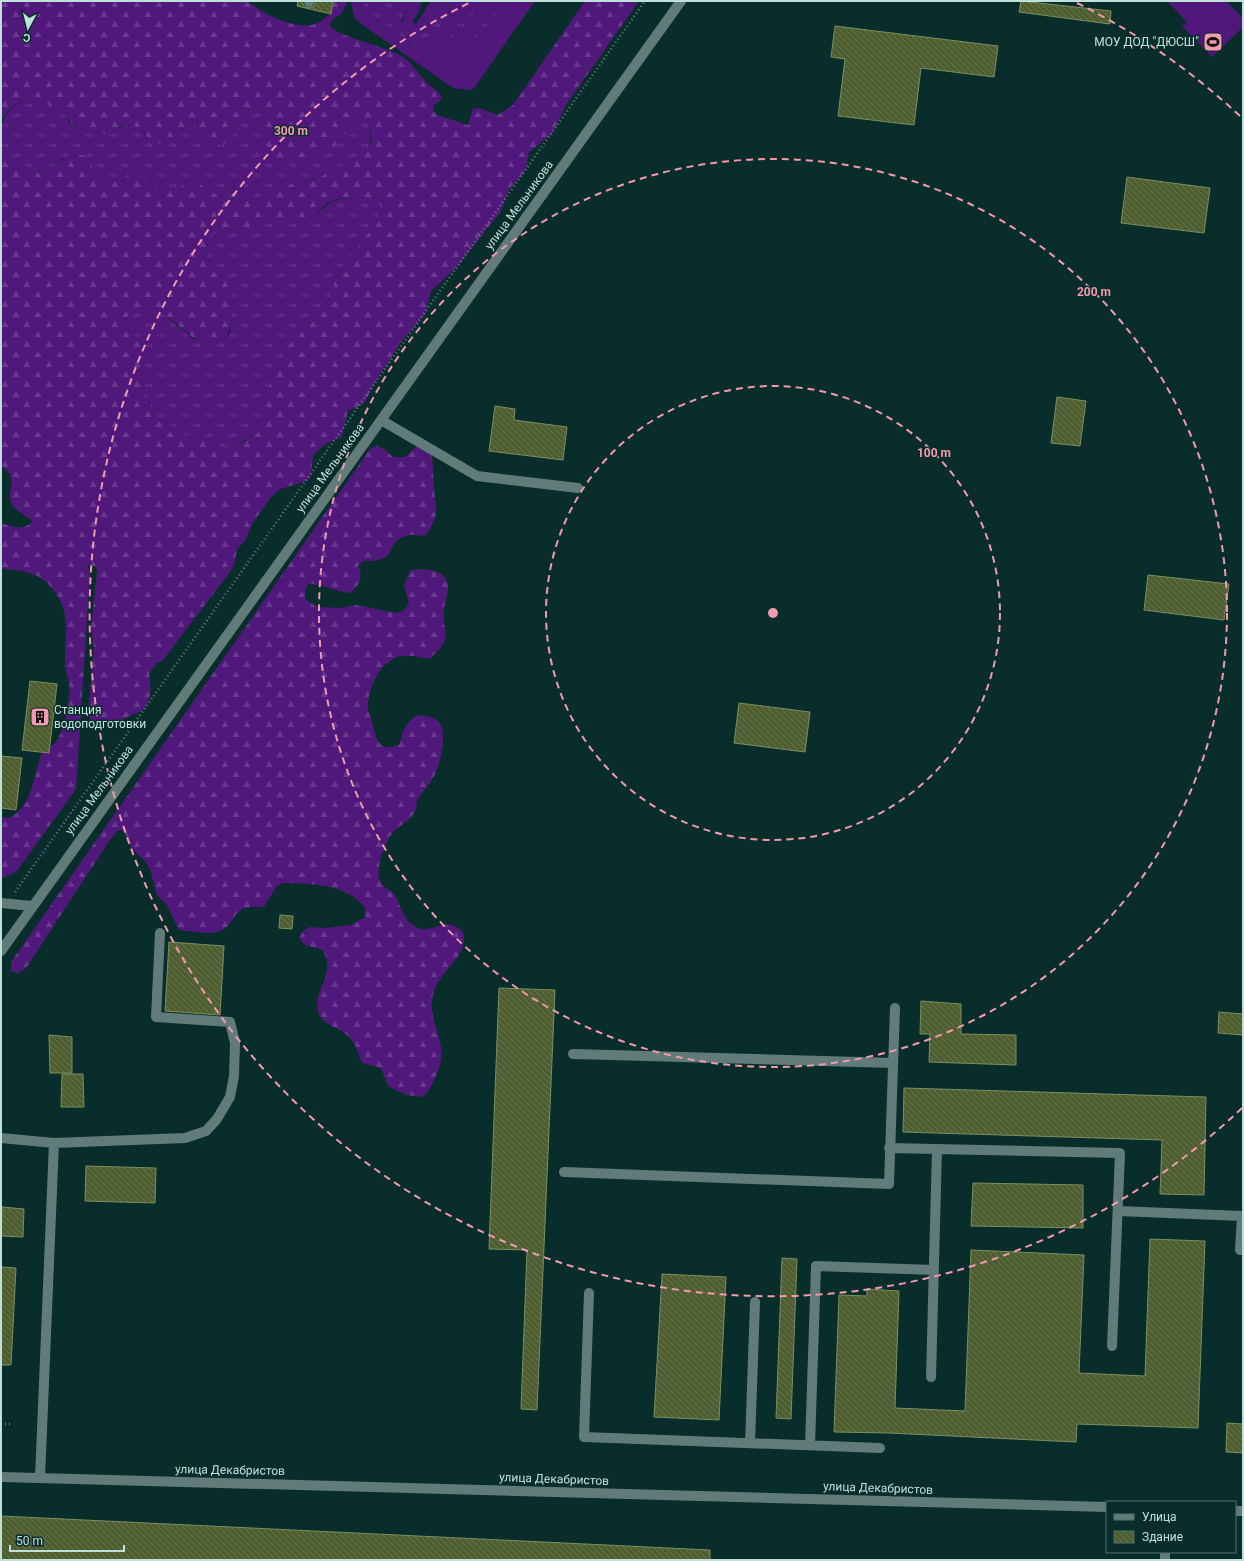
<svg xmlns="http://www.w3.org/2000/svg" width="1244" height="1561" viewBox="0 0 1244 1561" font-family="Roboto,sans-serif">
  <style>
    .grass { fill: url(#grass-tufts) }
    .forest { fill: url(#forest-firs); fill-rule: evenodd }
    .pitch { fill: #51187c }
    .building { fill: url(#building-back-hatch); stroke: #7d8f60 }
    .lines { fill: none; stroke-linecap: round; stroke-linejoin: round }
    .path { stroke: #5d807c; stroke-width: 2.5; stroke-dasharray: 1 3; stroke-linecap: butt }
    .minor { stroke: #617b78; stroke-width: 10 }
    .ring { fill: none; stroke: #f29aae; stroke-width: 2; stroke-dasharray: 7 5 }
    .labels { text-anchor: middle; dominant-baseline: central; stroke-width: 3; stroke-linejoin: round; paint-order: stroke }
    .poi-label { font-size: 12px; fill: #bfe0db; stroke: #082d2a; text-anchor: end }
    .street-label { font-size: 12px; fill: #bfe0db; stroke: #082d2a }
    .centre { fill: #f29aae; stroke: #082d2a; stroke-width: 2 }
    .ring-label { font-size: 12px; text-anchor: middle; font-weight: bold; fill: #f29aae; stroke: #082d2a; stroke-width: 3; stroke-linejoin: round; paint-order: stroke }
  </style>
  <defs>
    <pattern id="grass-tufts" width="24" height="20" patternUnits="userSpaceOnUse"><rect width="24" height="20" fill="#51187c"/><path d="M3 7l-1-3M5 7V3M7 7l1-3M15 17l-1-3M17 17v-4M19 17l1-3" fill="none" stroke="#68398e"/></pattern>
    <pattern id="forest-firs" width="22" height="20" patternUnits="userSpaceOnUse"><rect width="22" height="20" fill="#51187c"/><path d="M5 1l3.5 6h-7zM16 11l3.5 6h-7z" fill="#68398e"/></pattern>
    <pattern id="building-back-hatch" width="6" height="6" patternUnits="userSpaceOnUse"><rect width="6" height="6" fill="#4e5e31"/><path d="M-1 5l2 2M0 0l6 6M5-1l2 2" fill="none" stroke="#66754e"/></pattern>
  </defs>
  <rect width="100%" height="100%" fill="#082d2a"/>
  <path class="grass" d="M364 1H408C409 10 401 17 401 26L405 31 423 32 439 9 448 4H451L448 15 436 39 435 47 438 54C449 58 454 58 463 51L497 1H505L463 62 454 68 438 61 372 17 364 6Z
    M468 1H482L458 39 451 42 448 39Z
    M27 99C38 101 54 105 63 112 66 115 67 120 69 123 80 133 97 133 111 134 126 122 137 121 148 137L179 139 184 128 195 124C202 135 210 140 223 145L232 139C235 119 241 111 261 106L268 114 265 136 305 161 315 155 327 151 337 145 351 126 363 118 369 126 371 137 369 147 362 157 353 163 330 171 320 178 293 184 264 198 241 201 228 199 216 196 207 189 184 185 172 191 159 189 141 171C129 179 114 187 99 177 94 174 89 162 85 156L63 158 54 166 40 174 13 162 1 152C1 122 0 112 27 99Z
    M354 197 378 199 381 209 378 220 336 276 331 297 310 325 285 350 263 427C251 440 239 443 223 447L215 441 189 437 158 418 151 407 141 380 145 354 141 342 129 331 127 318 132 307 153 310 164 315 193 339 224 343 230 332 231 319 220 269 207 258 206 245 211 234 222 231H232L264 219H276L319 213C329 201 338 199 354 197Z"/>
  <path class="forest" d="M1 1H248C262 14 296 30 315 24 320 22 326 17 331 14L333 1H348L341 15C334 17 332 19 330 26 339 38 392 47 406 59 414 66 420 76 427 83 432 89 438 89 442 97L439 102 434 105 433 111 437 115 468 125 473 109 479 108 498 115 513 105 585 1H639L566 105 552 134 529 152 526 170 509 190 501 211 457 267 431 291 425 315 400 343 387 365 379 375 366 400 363 404 348 411 342 436 338 439 327 443 316 452 313 456 311 476 307 481 280 489 271 497 252 524 245 541 237 549 235 562 230 572 163 660 157 663 149 673C151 686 152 699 143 710L109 726H93L88 714 94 648 91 627 97 572V567L87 564 90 574 76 789 17 871 3 878 1 877V817L10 818C34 803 33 776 42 752 47 749 52 747 56 742 65 730 71 697 69 683 68 677 65 671 65 665 64 634 73 613 51 587 38 571 20 571 1 568V523C12 527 24 531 33 521 26 515 17 513 12 504 4 490 22 478 1 466V152L13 162 40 174 54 166 73 152 85 156 99 177 112 181H124L129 172 141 171C166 197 164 192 196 181 210 192 222 200 240 201 260 201 274 191 292 184 300 181 310 182 319 178 324 176 327 172 332 170 356 161 387 148 363 118L351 126 337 145 327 151 315 155 305 161 293 162 283 161 273 156 267 147 265 136 268 114 261 106C241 111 235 119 232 139L223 145C210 140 202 135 194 124L184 128 179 139 167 144 157 143 148 137 142 129 132 125 121 126 111 134C100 133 88 134 78 128 70 125 69 119 63 113 60 110 54 108 50 106 27 96 14 99 1 121ZM354 197 378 199 381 209 378 220 336 276 331 297 310 325 293 340 277 361 271 373 266 416 263 427 256 434 246 441 223 447 215 441 189 437 158 418 151 407 141 380 145 354 141 342 129 331 127 318 132 308C144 309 155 310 165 316 191 331 188 345 224 343 235 322 237 287 219 268 216 265 211 262 207 258L206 245 211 234 222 231 243 230 264 219 299 222 310 221 326 204 336 199Z
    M377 446 384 449 393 457H405L417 446 432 455 435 500C439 513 433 526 425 536 418 535 410 534 403 537 386 542 399 563 363 561L358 566C364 577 359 585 351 593 336 592 323 584 308 584L305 591V599L317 607 341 608 356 605 396 613 404 610 409 604 404 585 411 570C425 568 447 569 448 587 448 595 445 602 444 609 442 636 455 637 429 659 418 657 404 653 393 659 378 667 368 690 368 706 367 711 371 716 372 721 375 737 379 755 400 744 403 730 405 723 418 715 424 716 432 716 438 721 449 730 440 765 434 776 429 785 422 792 417 801 416 804 417 807 416 810 411 821 397 826 390 836 384 847 374 870 381 882 383 888 391 890 394 894 401 904 401 917 413 925 432 939 446 911 464 934 467 959 438 971 433 995 426 1025 452 1040 436 1076 432 1084 430 1091 423 1097L406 1095 388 1086 381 1068 362 1063C358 1054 356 1043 348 1036 340 1028 324 1025 319 1014 310 991 337 978 323 950L305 945 299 938 303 931 310 927 325 928 351 925 365 917V908C345 883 313 884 283 883L276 887 264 907C258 907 250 906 245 908 234 911 233 924 223 930 210 936 192 931 179 930L167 905 157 895 150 869 145 861 132 849 125 833 122 830H118L110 840 26 968 19 973 11 971V962L370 449Z"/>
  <path class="pitch" d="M351 1H364V6L372 17 438 61 454 68 463 62 505 1H535L474 88 469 90 453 88 357 21 354 16Z
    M408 1H422L419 12 412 22 416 24 431 1H468L448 39 451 42 458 39 482 1H497L463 51C460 53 457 56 452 57 448 58 441 58 438 54 426 39 451 19 451 4H448C432 13 429 37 410 33 406 32 403 30 401 26L408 6Z
    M1167 1H1226L1243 18V27L1212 57 1182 26 1187 22Z"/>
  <path class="building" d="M298 1H302L304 6 309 8 314 6 316 1H333L331 14 297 6Z
    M1021 1 1111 11 1110 24 1019 12Z
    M835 26 998 46 994 77 921 68 914 125 838 116 845 59 831 57Z
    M1127 177 1210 188 1204 233 1121 223Z
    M1057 397 1086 401 1080 446 1051 443Z
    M495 406 515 409 514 420 567 427 563 460 489 451Z
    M1148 575 1229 584 1224 620 1144 610Z
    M30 681 57 684 49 753 22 750Z
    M739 703 810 712 805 752 734 743Z
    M1 756 22 758 16 810 1 808Z
    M280 915 293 916 292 929 279 928Z
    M169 942 224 946 220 1015 165 1011Z
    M499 988 555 990 537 1410 521 1409 527 1250 489 1249Z
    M921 1001 961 1004V1034L1016 1035V1065L929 1062 930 1034H920Z
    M1219 1012 1243 1014V1035L1218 1033Z
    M49 1035 72 1037V1073H50Z
    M62 1074H83L84 1107H61Z
    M904 1088 1206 1097 1204 1195 1160 1194 1162 1140 903 1132Z
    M86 1166 156 1168 155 1203 85 1201Z
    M973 1183 1083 1185V1228L971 1226Z
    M2 1207 24 1209 23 1237 1 1236Z
    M1150 1239 1205 1241 1198 1428 1077 1424 1076 1442 889 1433 834 1432 839 1295 867 1296V1289L899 1291 895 1408 965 1411 971 1250 1084 1255 1079 1373 1145 1376Z
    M782 1258 797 1259 791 1419 776 1418Z
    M1 1267 16 1268 11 1365H1Z
    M662 1274 726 1277 719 1420 654 1417Z
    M1227 1423 1243 1424V1453L1226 1452Z
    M1 1516 710 1550V1560H1Z"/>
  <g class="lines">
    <path class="path" d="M15 892 645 1
      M1 1424H10"/>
    <path class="minor" d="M309 2V1
      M381 420 477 476 578 488
      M1 903 32 906
      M1 951 681 1
      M573 1054 893 1063
      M1 1138 54 1143 185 1138 206 1131 217 1119 230 1097 234 1076 235 1043 230 1022 156 1017 160 933
      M889 1148 1120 1153 1112 1346
      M564 1172 889 1184 895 1008
      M1118 1211 1242 1216 1240 1250H1243
      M589 1293 584 1437 880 1448
      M931 1377 937 1149
      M750 1443 755 1302
      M810 1445 816 1266 934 1270
      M1 1477 1107 1507
      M40 1478 54 1143
      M1235 1511H1243
      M1165 1560V1552"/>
  </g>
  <g class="ring">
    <circle cx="773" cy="613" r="227"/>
    <circle cx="773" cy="613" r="454"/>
    <path d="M1242 1108A682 682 0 1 1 469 3M1077 3A682 682 0 0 1 1242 118"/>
  </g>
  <defs>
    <g id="stadium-square" transform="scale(1)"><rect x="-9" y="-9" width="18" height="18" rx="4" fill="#f29aae" stroke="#082d2a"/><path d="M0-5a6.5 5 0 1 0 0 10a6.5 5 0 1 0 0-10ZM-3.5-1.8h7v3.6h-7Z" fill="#111"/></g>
    <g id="building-square" transform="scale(1)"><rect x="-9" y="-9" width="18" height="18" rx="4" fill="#f29aae" stroke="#082d2a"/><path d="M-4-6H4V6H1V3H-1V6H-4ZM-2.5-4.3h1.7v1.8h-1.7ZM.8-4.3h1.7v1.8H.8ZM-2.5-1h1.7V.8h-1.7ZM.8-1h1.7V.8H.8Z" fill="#111"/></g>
  </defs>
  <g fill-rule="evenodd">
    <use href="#stadium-square" x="1213" y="42"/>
    <use href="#building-square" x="40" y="717"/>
  </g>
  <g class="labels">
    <g class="poi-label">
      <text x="1199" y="42">МОУ ДОД "ДЮСШ"</text>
      <text x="54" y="710" text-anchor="start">Станция<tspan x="54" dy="14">водоподготовки</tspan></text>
    </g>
    <g class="street-label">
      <text transform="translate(519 205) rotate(-54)">улица Мельникова</text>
      <text transform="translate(330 468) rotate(-54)">улица Мельникова</text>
      <text transform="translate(99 790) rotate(-54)">улица Мельникова</text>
      <text transform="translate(230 1470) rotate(1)">улица Декабристов</text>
      <text transform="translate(554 1479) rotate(2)">улица Декабристов</text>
      <text transform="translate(878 1488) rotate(2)">улица Декабристов</text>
    </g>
  </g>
  <circle cx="773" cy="613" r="6" class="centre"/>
  <g class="ring-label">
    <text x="291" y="135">300 m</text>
    <text x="1094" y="296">200 m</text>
    <text x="934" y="457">100 m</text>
  </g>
  <rect width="1244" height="1561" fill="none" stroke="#bfe0db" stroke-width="4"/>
  <rect x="1106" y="1501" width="130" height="52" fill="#082d2a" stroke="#517571"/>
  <rect x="1114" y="1514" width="20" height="6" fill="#617b78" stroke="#517571"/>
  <text x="1142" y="1521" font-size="12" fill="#bfe0db">Улица</text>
  <rect x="1114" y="1531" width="20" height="12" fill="url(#building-back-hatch)" stroke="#517571"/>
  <text x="1142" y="1541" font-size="12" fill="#bfe0db">Здание</text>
  <g transform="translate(28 28) rotate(187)" stroke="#082d2a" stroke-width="3" paint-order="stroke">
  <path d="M0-3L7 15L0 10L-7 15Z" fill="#bfe0db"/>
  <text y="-6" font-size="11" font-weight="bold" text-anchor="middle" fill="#bfe0db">С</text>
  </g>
  <path d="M10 1545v6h114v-6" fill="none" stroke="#bfe0db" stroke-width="2"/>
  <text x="16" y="1545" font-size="12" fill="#bfe0db" stroke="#082d2a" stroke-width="3" paint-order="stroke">50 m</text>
</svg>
